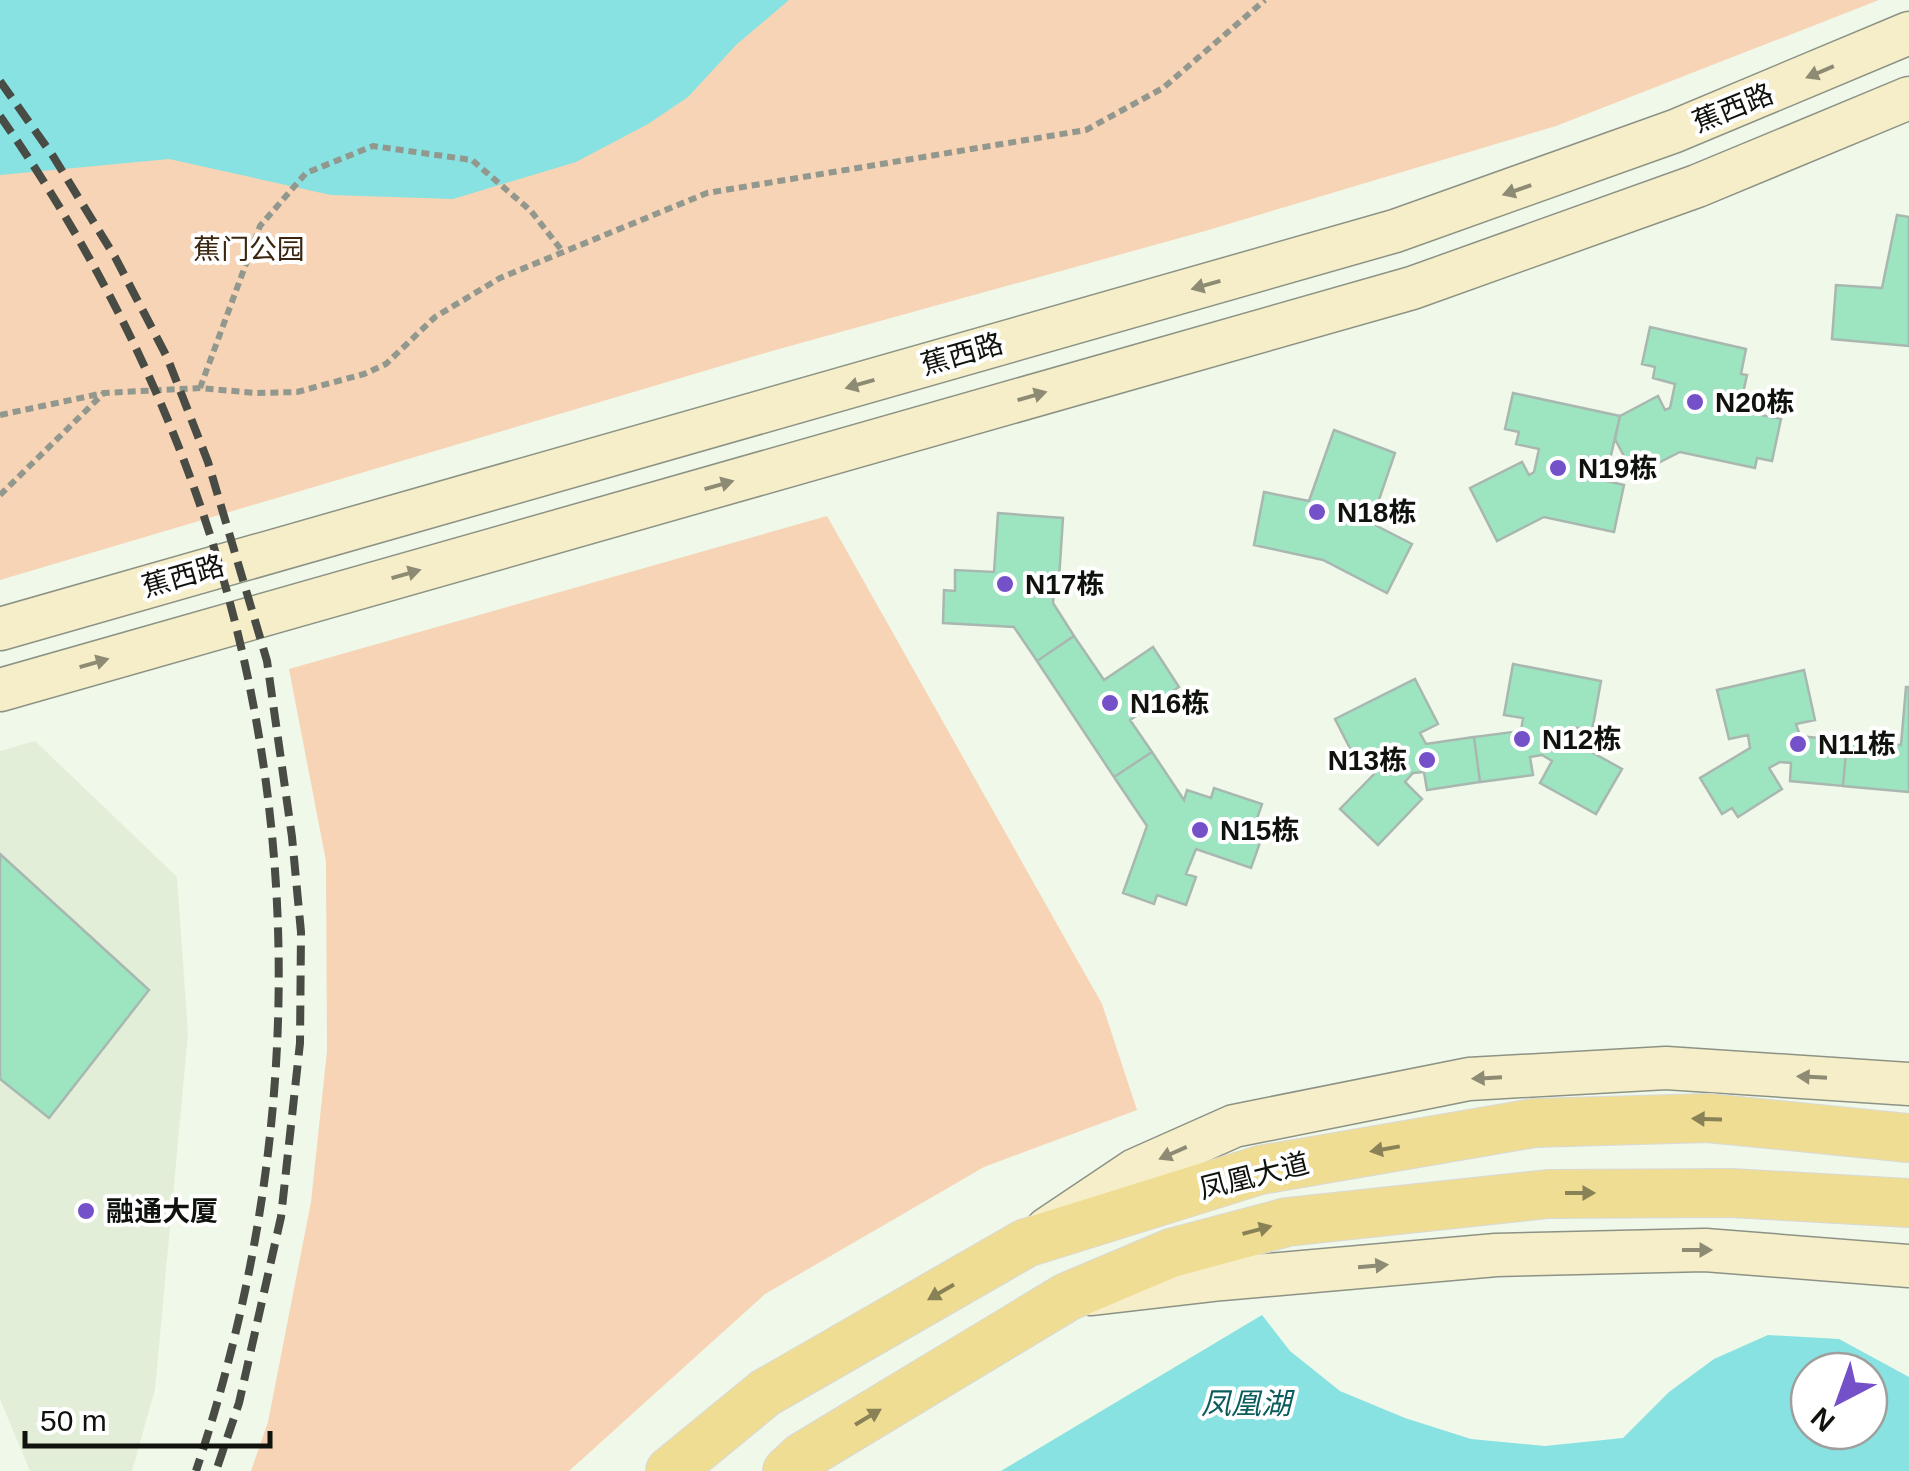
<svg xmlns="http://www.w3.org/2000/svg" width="1909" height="1471" viewBox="0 0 1909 1471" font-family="Helvetica,'Noto Sans SC',sans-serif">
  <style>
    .built { fill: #e3eed9 }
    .green { fill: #f6d4b5 }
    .water { fill: #87e2e1; fill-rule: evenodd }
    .building { fill: #9de4c1; stroke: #a8b8b0; stroke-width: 2.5 }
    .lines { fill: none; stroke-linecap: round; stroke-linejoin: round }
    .secondary-casing { stroke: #8c9385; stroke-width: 45 }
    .primary-casing { stroke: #d9d9d8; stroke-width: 50 }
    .path { stroke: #92988e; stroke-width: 6; stroke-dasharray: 8 5; stroke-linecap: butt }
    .secondary { stroke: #f6eec9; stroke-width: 42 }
    .primary { stroke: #eedd93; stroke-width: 48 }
    .rail { stroke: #484c44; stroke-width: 8; stroke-dasharray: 20 10; stroke-linecap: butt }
    .oneway { fill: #8e8b74 }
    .oneway2 { fill: #8a8257 }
    .poi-dot { fill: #7450c9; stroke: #fff; stroke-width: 4 }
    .labels { text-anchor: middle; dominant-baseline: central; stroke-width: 8; stroke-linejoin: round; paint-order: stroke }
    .street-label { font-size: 28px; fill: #0f120d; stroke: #fff }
    .park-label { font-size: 28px; fill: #3a250f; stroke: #fff }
    .poi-label { font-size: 28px; font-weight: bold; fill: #0f120d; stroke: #fff; text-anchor: start }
    .water-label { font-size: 30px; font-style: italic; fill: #0b5c5c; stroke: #fff }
  </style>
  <rect width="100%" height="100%" fill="#f0f8e9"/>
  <path class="built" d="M35 741 177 877 188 1034 155 1389 132 1471H30L0 1399V751Z"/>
  <path class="green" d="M0 0H1879L1556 126 1205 231 772 351 0 580Z
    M827 516 1102 1004 1137 1110 984 1167 765 1294 569 1471H251L268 1422 311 1202 327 1051 326 861 289 669Z"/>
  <path class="water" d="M0 0H789L736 45 688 97 648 124 576 162 453 199 331 195 169 159 0 175Z
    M1262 1315 1290 1351 1340 1391 1405 1418 1471 1439 1545 1446 1623 1438 1669 1392 1714 1359 1768 1335 1839 1339 1909 1377V1471H1001ZM1869 1371V1431H1809V1371Z"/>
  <path class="building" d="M1897 215 1909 217V346L1832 339 1836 285 1882 288Z
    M1650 327 1746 349 1741 374 1747 375 1742 398 1720 393 1717 406 1781 419 1772 461 1757 458 1755 468 1680 452 1634 475 1615 439 1620 416 1658 396 1665 410 1670 408 1675 384 1653 378 1655 367 1642 364Z
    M1513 393 1620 416 1609 464 1584 458 1580 475 1624 485 1614 532 1544 517 1497 541 1470 488 1522 462 1529 475 1534 472 1539 449 1516 444 1519 432 1505 429Z
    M1334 430 1395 453 1371 523 1412 544 1387 593 1323 560 1254 545 1264 492 1309 501Z
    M998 513 1063 518 1059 579 1055 578 1053 603 1074 636 1037 661 1014 627 943 623 944 590 955 591V570L994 572Z
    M1074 636 1104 680 1153 647 1179 687 1130 720 1152 752 1114 777 1037 661Z
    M1513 664 1601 681 1592 731 1573 727 1570 740 1622 769 1596 814 1540 783 1552 761 1542 755 1530 757 1533 775 1480 782 1474 737 1521 731 1523 718 1504 715Z
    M1804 670 1815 720 1796 724 1800 736 1847 741 1843 786 1790 781 1791 763 1780 762 1769 768 1782 789 1738 817 1732 808 1722 814 1700 778 1750 748 1748 735 1729 739 1717 690Z
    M1415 679 1438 724 1420 733 1426 744 1474 737 1480 782 1427 790 1424 772 1413 773 1405 782 1422 799 1378 845 1340 809 1381 767 1376 755 1358 764 1335 719Z
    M1906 687H1909V792L1843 786 1847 741 1901 745Z
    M1152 752 1184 800 1187 790 1211 798 1214 788 1262 804 1252 833 1262 837 1251 868 1196 849 1186 874 1196 877 1186 905 1157 895 1154 904 1123 893 1147 826 1114 777Z
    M0 854 149 990 49 1118 0 1079Z"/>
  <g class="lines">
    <g class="secondary-casing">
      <path id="secondary" d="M0 629 1395 231 1675 131 1909 33
        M0 690 1412 288 1697 186 1909 98
        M1047 1229 1135 1170 1234 1126 1469 1079 1666 1068 1909 1084
        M1092 1294 1222 1279 1496 1255 1705 1250 1909 1266"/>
    </g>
    <g class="primary-casing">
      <path id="primary" d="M670 1471 765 1393 1026 1243 1260 1170 1534 1123 1708 1118 1909 1138
        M787 1471 802 1457 1067 1297 1171 1253 1287 1222 1548 1194 1731 1193 1909 1203"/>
    </g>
    <path class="path" d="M200 388 260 226 306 173 373 146 472 160 531 211 563 252
      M0 415 104 393 200 388 255 393 297 392 364 374 386 364 435 317 500 278 707 193 1086 130 1163 88 1265 0
      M0 495 103 394"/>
    <use href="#secondary" class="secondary"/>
    <use href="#primary" class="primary"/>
    <path class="rail" d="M0 81 53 156 115 257 167 357 208 462 267 661 292 837 301 932 300 1043 281 1217 239 1403 216 1471
      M0 116C286 524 353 999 196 1471"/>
  </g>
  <defs><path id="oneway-solid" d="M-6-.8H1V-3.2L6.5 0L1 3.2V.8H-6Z" transform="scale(2.5)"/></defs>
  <g class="oneway">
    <use href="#oneway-solid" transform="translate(1820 72) rotate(157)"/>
    <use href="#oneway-solid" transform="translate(1517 190) rotate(161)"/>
    <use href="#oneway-solid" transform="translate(1206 285) rotate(164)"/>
    <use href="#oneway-solid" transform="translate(860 384) rotate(164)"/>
    <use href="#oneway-solid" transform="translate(1032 396) rotate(-16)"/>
    <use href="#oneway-solid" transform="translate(719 485) rotate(-16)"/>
    <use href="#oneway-solid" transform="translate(406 574) rotate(-16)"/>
    <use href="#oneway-solid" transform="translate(94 663) rotate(-16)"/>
    <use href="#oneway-solid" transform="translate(1812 1077) rotate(-177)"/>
    <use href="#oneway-solid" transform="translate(1487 1078) rotate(177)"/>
    <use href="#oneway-solid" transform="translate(1173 1153) rotate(156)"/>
    <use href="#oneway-solid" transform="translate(1697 1250)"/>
    <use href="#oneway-solid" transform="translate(1373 1266) rotate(-5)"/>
  </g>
  <g class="oneway2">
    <use href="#oneway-solid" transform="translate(1707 1119) rotate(-178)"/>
    <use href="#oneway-solid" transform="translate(1385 1149) rotate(170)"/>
    <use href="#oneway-solid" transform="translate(1580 1193)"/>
    <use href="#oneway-solid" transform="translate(1257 1230) rotate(-15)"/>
    <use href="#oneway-solid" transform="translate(941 1292) rotate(150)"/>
    <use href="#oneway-solid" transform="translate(868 1417) rotate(-31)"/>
  </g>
  <g class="poi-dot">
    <circle cx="1695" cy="402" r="10"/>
    <circle cx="1558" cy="468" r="10"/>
    <circle cx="1317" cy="512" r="10"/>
    <circle cx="1005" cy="584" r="10"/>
    <circle cx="1110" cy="703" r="10"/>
    <circle cx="1522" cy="739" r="10"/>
    <circle cx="1798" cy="744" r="10"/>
    <circle cx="1427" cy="760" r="10"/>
    <circle cx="1200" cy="830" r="10"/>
    <circle cx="86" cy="1211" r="10"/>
  </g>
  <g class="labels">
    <g class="street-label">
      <text transform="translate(1733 108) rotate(-22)">蕉西路</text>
      <text transform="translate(962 354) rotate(-16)">蕉西路</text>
      <text transform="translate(183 576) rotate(-16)">蕉西路</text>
      <text transform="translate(1254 1176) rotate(-14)">凤凰大道</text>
    </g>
    <g class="park-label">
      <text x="249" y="249">蕉门公园</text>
    </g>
    <g class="poi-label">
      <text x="1715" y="402">N20栋</text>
      <text x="1578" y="468">N19栋</text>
      <text x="1337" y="512">N18栋</text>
      <text x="1025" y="584">N17栋</text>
      <text x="1130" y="703">N16栋</text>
      <text x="1542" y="739">N12栋</text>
      <text x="1818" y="744">N11栋</text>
      <text x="1407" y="760" text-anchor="end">N13栋</text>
      <text x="1220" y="830">N15栋</text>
      <text x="106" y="1211">融通大厦</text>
    </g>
    <g class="water-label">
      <text x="1246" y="1403">凤凰湖</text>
    </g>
  </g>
  <g transform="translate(1839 1401) rotate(221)"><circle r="48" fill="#ffffff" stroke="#9fa09e" stroke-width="2.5"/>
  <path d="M0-8L18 38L0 25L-18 38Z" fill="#7450c9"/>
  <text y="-15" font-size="28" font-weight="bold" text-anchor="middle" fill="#0f120d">N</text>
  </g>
  <path d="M25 1431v15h245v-15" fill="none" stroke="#0f120d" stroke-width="5"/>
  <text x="40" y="1431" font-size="30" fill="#0f120d" stroke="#ffffff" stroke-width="8" paint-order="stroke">50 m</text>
</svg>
